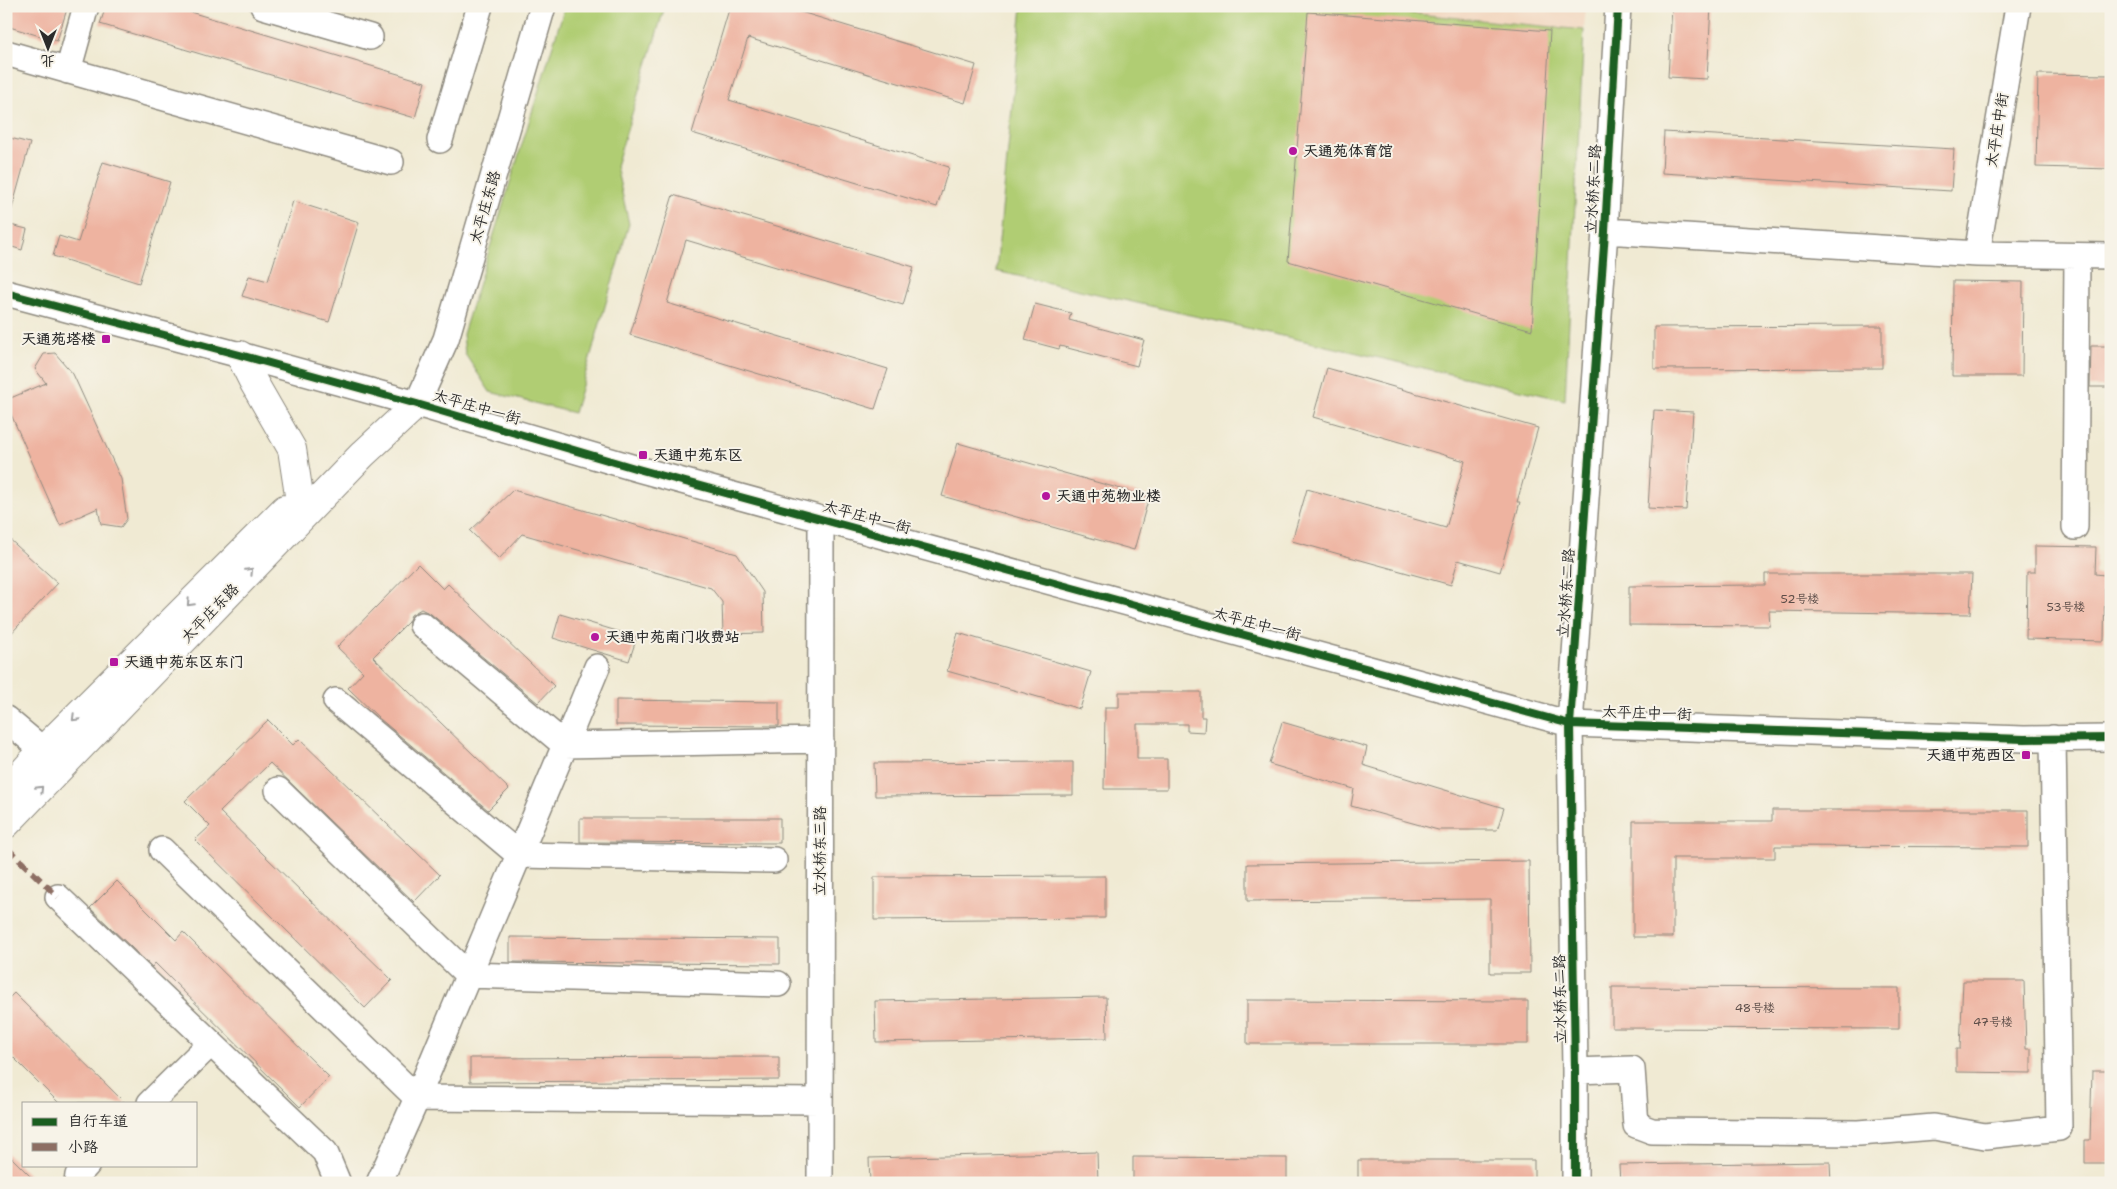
<svg xmlns="http://www.w3.org/2000/svg" width="2117" height="1189" viewBox="0 0 2117 1189" font-family="'Shantell Sans','LXGW WenKai TC',sans-serif">
  <style>
    .built { fill: #f2d5bd }
    .green { fill: #b0cd73; stroke: #6e7c4f }
    .building { fill: #eeb3a0 }
    .lines { fill: none; stroke-linecap: round; stroke-linejoin: round }
    .minor-casing { stroke: #8e8a7f; stroke-width: 28 }
    .major-casing { stroke: #8e8a7f; stroke-width: 30 }
    .minor { stroke: #fff; stroke-width: 25 }
    .major { stroke: #fff; stroke-width: 28 }
    .quiet { stroke: #8d6e63; stroke-width: 6; stroke-dasharray: 12 6; stroke-linecap: butt }
    .cycleway-casing { stroke: #f7f3e8; stroke-width: 11 }
    .cycleway { stroke: #1b5e20; stroke-width: 8 }
    .oneway { stroke: #a0a0a0 }
    .poi-dot { fill: #b5179e; stroke: #f7f3e8; stroke-width: 2 }
    .labels { text-anchor: middle; dominant-baseline: central; stroke-width: 4; stroke-linejoin: round; paint-order: stroke }
    .number-label { font-size: 12px; fill: #5c4d48 }
    .street-label { font-size: 15px; fill: #2b2b2b; stroke: #f7f3e8 }
    .poi-label { font-size: 15px; font-weight: bold; fill: #2b2b2b; stroke: #f7f3e8; text-anchor: start }
  </style>
  <rect width="100%" height="100%" fill="#f7f3e8"/>
  <filter id="ink" filterUnits="userSpaceOnUse"><feTurbulence type="fractalNoise" baseFrequency=".02" numOctaves="2"/><feDisplacementMap in="SourceGraphic" scale="10" xChannelSelector="R" yChannelSelector="G"/><feConvolveMatrix kernelMatrix="1 2 1 2 8 2 1 2 1" color-interpolation-filters="sRGB"/></filter>
  <filter id="wash" filterUnits="userSpaceOnUse"><feTurbulence type="fractalNoise" baseFrequency=".0096" numOctaves="4" result="noise"/><feDisplacementMap in="SourceGraphic" scale="20" xChannelSelector="R" yChannelSelector="G"/><feGaussianBlur stdDeviation="1.12" result="paint"/><feColorMatrix in="noise" values="0 0 0 0 0 0 0 0 0 0 0 0 0 0 0 0 0 1.4 0 .05"/><feComposite in="paint" operator="in"/></filter>
  <g filter="url(#wash)">
    <rect width="100%" height="100%" fill="#f0ead3"/>
    <path class="built" d="M1332 6H1586L1584 30Z"/>
    <path class="green" d="M565 6H665L616 166 629 224 574 413 490 392 465 354 463 334Z
      M1022 6H1332L1584 30 1565 400 996 271Z"/>
    <g id="blocks">
      <path class="building" d="M6 6H59L67 9 57 41 6 26Z
        M106 6H170L425 82 415 118 100 24Z
        M730 6H781L976 65 965 103 748 38 729 100 949 167 937 207 692 133Z
        M1672 6H1711L1707 79 1668 77Z
        M1308 12 1550 31 1532 330 1288 261Z
        M2038 74 2111 75V169L2036 167Z
        M1664 132 1954 149 1951 191 1662 173Z
        M6 137 30 143 11 212H6Z
        M103 162 170 182 139 283 53 256 59 236 78 242Z
        M673 195 914 267 903 305 686 240 667 303 888 369 875 409 630 335Z
        M293 201 359 222 329 322 242 296 249 276 268 281Z
        M6 224 27 229 22 250 6 245Z
        M1953 281 2023 282 2022 376H1952Z
        M1035 304 1071 313 1069 320 1144 340 1137 366 1060 346 1059 349 1025 340Z
        M1882 326V368L1654 369V327Z
        M2091 346H2111V387H2090Z
        M55 353 73 374 121 479 127 519 121 527 101 524 98 508 60 525 6 403V400L46 383 35 369 44 354Z
        M1327 368 1538 428 1517 502H1520L1500 572 1458 560 1451 585 1292 541 1307 489 1446 528 1465 461 1313 417Z
        M1654 410 1693 412 1686 510 1648 508Z
        M958 443 1149 497 1134 550 942 496Z
        M513 490 737 554 763 592 764 633 723 634 722 602 711 588 522 534 499 559 470 531Z
        M6 536 58 583 6 639Z
        M2035 546 2096 547 2095 574 2105 575 2104 641 2026 639 2027 572H2035Z
        M418 564 443 589 448 584 554 686 538 703 431 614 421 609 411 615 408 622 373 657 509 789 488 810 380 719 348 688 363 672 337 647Z
        M1765 574H1972L1970 614 1769 611 1770 626 1629 625V586L1765 585Z
        M560 614 637 637 629 661 553 638Z
        M958 633 1091 672 1080 709 947 671Z
        M1119 692H1201V717H1205L1204 732 1187 731V724H1137V759H1167V789H1104L1105 707H1119Z
        M616 700 779 702V726L616 725Z
        M268 720 293 745 299 739 440 875 414 902 270 763 220 812 392 980 365 1008 195 840 210 826 185 801Z
        M1282 722 1367 747 1363 765 1504 808 1497 830H1438L1351 806 1354 789 1269 764Z
        M1073 762V795L875 796 874 763Z
        M1772 810H2028V847L1775 846V858H1673V937H1633V821H1772Z
        M580 818H780V843L580 842Z
        M1529 861 1530 973H1490V899L1247 901V864Z
        M1105 876V918L874 920V877Z
        M117 881 176 940 183 932 329 1077 300 1107 155 963 152 967 90 908Z
        M510 937 780 939V964L510 962Z
        M1963 981H2024L2026 1049H2031V1073L1956 1072V1049H1960Z
        M1612 987 1899 988V1029L1612 1028Z
        M14 993 125 1103H59L6 1050V1001Z
        M1106 997 1107 1038 876 1042 875 1001Z
        M1247 1000 1528 1001V1044H1247Z
        M779 1057V1080L470 1082V1058Z
        M2092 1071H2111V1163H2085V1140H2090Z
        M6 1152 37 1183H6Z
        M1097 1152 1098 1183H870L869 1158Z
        M1133 1157 1287 1158V1183H1133Z
        M1358 1160H1534V1183H1358Z
        M1830 1162 1831 1183H1620L1619 1165Z"/>
    </g>
  </g>
  <g filter="url(#ink)">
    <use href="#blocks" fill-opacity="0" stroke="#8e8a7f" stroke-width="1"/>
    <g class="lines">
      <g class="minor-casing">
        <path id="minor" d="M263 6 370 37
          M6 53 391 162
          M68 71 86 6
          M440 140 480 6
          M1605 231 1977 254 2111 256
          M1977 254 2018 6
          M6 293 240 355 417 404 638 469 1570 724 2024 739 2111 738
          M417 404 446 339 543 6
          M2075 527 2077 256
          M422 625 565 745 597 667
          M336 701 519 855 774 860
          M6 719 43 750
          M278 790 468 975 778 984
          M162 850 417 1098 565 745 821 740
          M58 897 325 1152 338 1183
          M1575 1071 1632 1069 1636 1125 1652 1131 1859 1133 1934 1127 1985 1136 2059 1128 2053 738
          M150 1103 211 1043
          M77 1183 78 1175 87 1165
          M379 1183 417 1098 820 1101
          M820 1183 821 519
          M1575 1183V1071L1570 724 1605 231 1618 6"/>
      </g>
      <g class="major-casing">
        <path id="major" d="M240 355 254 383 292 449 299 495
          M6 791 43 750 285 509
          M6 824 362 455 417 404"/>
      </g>
      <use href="#minor" class="minor"/>
      <use href="#major" class="major"/>
      <path class="quiet" d="M6 847 58 897"/>
      <g class="cycleway-casing">
        <path id="cycleway" d="M6 293 240 355 417 404 638 469 1570 724 2024 739 2111 738
          M1575 1183V1071L1570 724 1605 231 1618 6"/>
      </g>
      <use href="#cycleway" class="cycleway"/>
    </g>
    <defs><path id="oneway-chevron" d="M-2-3.5L2.5 0L-2 3.5" fill="none" stroke-width="1.6" stroke-linecap="round" stroke-linejoin="round" transform="scale(1.25)"/></defs>
    <g class="oneway">
      <use href="#oneway-chevron" transform="translate(250 571) rotate(-46)"/>
      <use href="#oneway-chevron" transform="translate(190 603) rotate(135)"/>
      <use href="#oneway-chevron" transform="translate(75 718) rotate(135)"/>
      <use href="#oneway-chevron" transform="translate(40 789) rotate(-46)"/>
    </g>
  </g>
  <g class="poi-dot">
    <circle cx="1293" cy="151" r="5"/>
    <rect x="101" y="334" width="10" height="10" rx="2.5"/>
    <rect x="638" y="450" width="10" height="10" rx="2.5"/>
    <circle cx="1046" cy="496" r="5"/>
    <circle cx="595" cy="637" r="5"/>
    <rect x="109" y="657" width="10" height="10" rx="2.5"/>
    <rect x="2021" y="750" width="10" height="10" rx="2.5"/>
  </g>
  <g class="labels">
    <g class="number-label">
      <text x="1800" y="599">52号楼</text>
      <text x="2066" y="607">53号楼</text>
      <text x="1755" y="1008">48号楼</text>
      <text x="1993" y="1022">47号楼</text>
    </g>
    <g class="street-label">
      <text transform="translate(1997 130) rotate(-81)">太平庄中街</text>
      <text transform="translate(1593 189) rotate(-87)">立水桥东二路</text>
      <text transform="translate(485 207) rotate(-74)">太平庄东路</text>
      <text transform="translate(477 407) rotate(16)">太平庄中一街</text>
      <text transform="translate(867 517) rotate(15)">太平庄中一街</text>
      <text transform="translate(1566 593) rotate(-86)">立水桥东二路</text>
      <text transform="translate(210 613) rotate(-46)">太平庄东路</text>
      <text transform="translate(1257 624) rotate(15)">太平庄中一街</text>
      <text transform="translate(1647 713) rotate(2)">太平庄中一街</text>
      <text transform="translate(820 851) rotate(-90)">立水桥东三路</text>
      <text transform="translate(1560 999) rotate(-91)">立水桥东二路</text>
    </g>
    <g class="poi-label">
      <text x="1303" y="151">天通苑体育馆</text>
      <text x="96" y="339" text-anchor="end">天通苑塔楼</text>
      <text x="653" y="455">天通中苑东区</text>
      <text x="1056" y="496">天通中苑物业楼</text>
      <text x="605" y="637">天通中苑南门收费站</text>
      <text x="124" y="662">天通中苑东区东门</text>
      <text x="2016" y="755" text-anchor="end">天通中苑西区</text>
    </g>
  </g>
  <rect width="2117" height="1189" fill="none" stroke="#f7f3e8" stroke-width="25"/>
  <rect x="22" y="1102" width="175" height="65" fill="#f7f3e8" stroke="#a5a39c"/>
  <rect x="32" y="1118" width="25" height="8" fill="#1b5e20" stroke="#a5a39c"/>
  <text x="68" y="1126" font-size="15" fill="#2b2b2b">自行车道</text>
  <rect x="32" y="1143" width="25" height="8" fill="#8d6e63" stroke="#a5a39c"/>
  <text x="68" y="1152" font-size="15" fill="#2b2b2b">小路</text>
  <g transform="translate(48 48) rotate(180)" stroke="#f7f3e8" stroke-width="4" paint-order="stroke">
  <path d="M0-4L9 19L0 12L-9 19Z" fill="#2b2b2b"/>
  <text y="-8" font-size="14" font-weight="bold" text-anchor="middle" fill="#2b2b2b">北</text>
  </g>
</svg>
